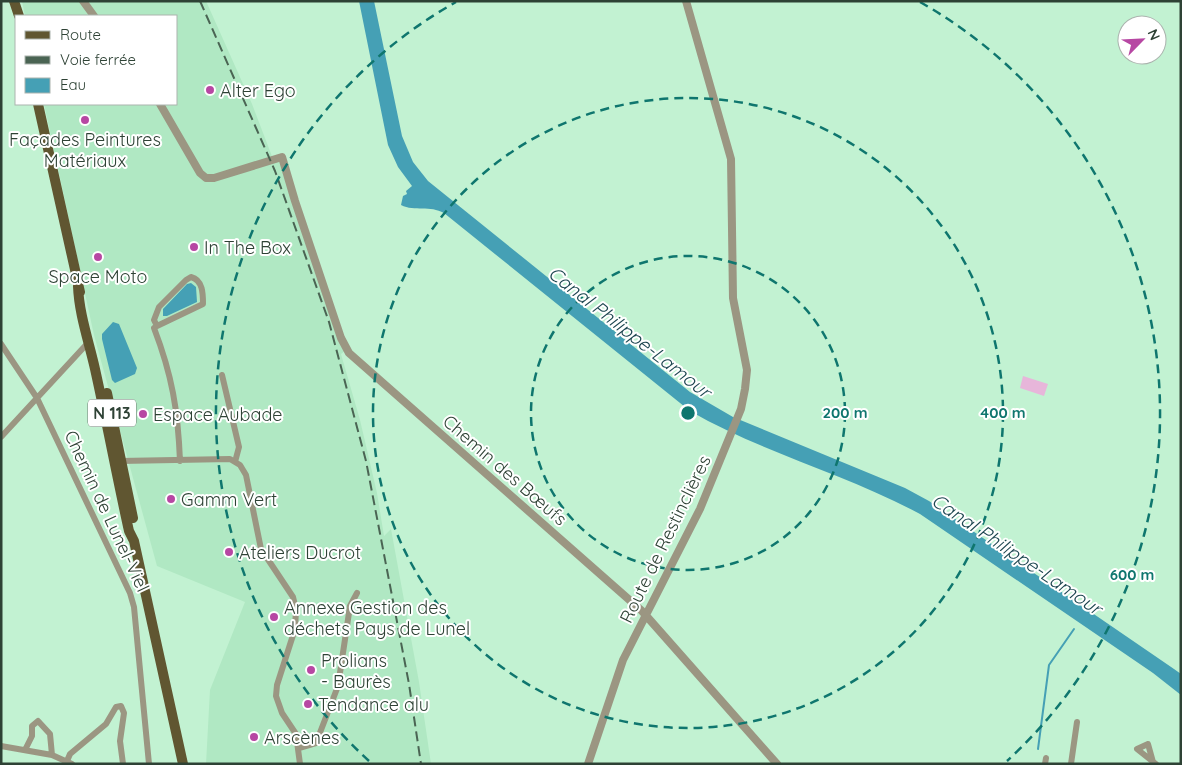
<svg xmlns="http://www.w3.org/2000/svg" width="1182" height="765" viewBox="0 0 1182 765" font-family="Quicksand,sans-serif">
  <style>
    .built { fill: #b0e8c3 }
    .green { fill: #e7b6da }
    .water { fill: #45a0b5 }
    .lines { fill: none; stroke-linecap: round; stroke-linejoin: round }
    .stream { stroke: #45a0b5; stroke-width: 2 }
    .minor { stroke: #9b9682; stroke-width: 6 }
    .tertiary { stroke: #9b9682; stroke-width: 8 }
    .primary { stroke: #605631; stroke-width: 10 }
    .rail { stroke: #4a6453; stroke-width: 2; stroke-dasharray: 10 5; stroke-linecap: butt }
    .ring { fill: none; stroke: #0f766e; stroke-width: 2.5; stroke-dasharray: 9 6 }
    .poi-dot { fill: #b747a3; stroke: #fff; stroke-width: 2 }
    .labels { text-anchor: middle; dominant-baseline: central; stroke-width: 4; stroke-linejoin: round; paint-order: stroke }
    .shield { fill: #fff; stroke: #6d7b72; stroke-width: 1 }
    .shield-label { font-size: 16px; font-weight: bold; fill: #2e4235 }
    .poi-label { font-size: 18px; fill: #2e4235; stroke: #fff; text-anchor: start }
    .street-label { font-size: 18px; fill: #2e4235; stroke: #fff }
    .water-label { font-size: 19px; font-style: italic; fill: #1d4650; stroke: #fff }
    .centre { fill: #0f766e; stroke: #fff; stroke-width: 2.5 }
    .ring-label { font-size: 15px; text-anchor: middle; font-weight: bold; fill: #0f766e; stroke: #fff; stroke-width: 4; stroke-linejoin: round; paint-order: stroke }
  </style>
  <rect width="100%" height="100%" fill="#c2f2d2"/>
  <path class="built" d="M22 1H206L252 104 273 159 280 162 345 351 341 354 360 420 377 493 384 536 391 529 419 682 431 764H206L210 690 245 602 157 566 94 335 44 104H176V16H25Z"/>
  <path class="green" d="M1023 376 1048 384 1044 396 1020 388Z"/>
  <path class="water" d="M359 1H374L402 136 413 162 428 181 690 392 733 417 905 488 929 501 1174 669 1181 674V695L1153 673 920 514C846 474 763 453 690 411L444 213C430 205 415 212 401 205L403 196 407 194 406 191 412 186 398 167 388 145Z
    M191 283 196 287 197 302 167 316H163V309L187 284Z
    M113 322 119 324 137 368 135 374 115 383 112 380 102 339V334Z"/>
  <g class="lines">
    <path class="stream" d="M1038 749 1049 665 1074 629"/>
    <path class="minor" d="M157 326 154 320 159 307 186 280 191 277C203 280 203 294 203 304L157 326 154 328C172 375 178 410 180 461
      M1 344 37 398 130 593 134 607 149 764
      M222 375 239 447 235 462
      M1 437 85 346 89 345
      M120 461 230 459 240 465 246 475 261 549 293 597 296 610 295 629 277 685 276 696 282 713 296 734 300 764
      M1 746 52 755 72 764
      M299 748 316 743 338 686 350 606 357 593
      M25 750 32 736V726L38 721 50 734 52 755
      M67 761 70 754 106 724 116 707 121 706 124 713 120 741 123 764
      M1153 762 1148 744 1137 749 1156 764
      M1045 764 1046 758
      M1071 764 1077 722"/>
    <path class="tertiary" d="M83 1 94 16
      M160 104 200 173 206 178H214L282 157 295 201 341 338 349 353 642 611 777 764
      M588 764 623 660 700 509 741 409 745 389 747 370 733 298 731 159 686 1"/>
    <path class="primary" d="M14 1 19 16
      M38 104 80 292
      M78 286C79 314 89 342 95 369 107 423 117 477 129 531L134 541 183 764
      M107 393 133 518"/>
    <path class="rail" d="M200 1 275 171 329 322 366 461 409 684 421 764"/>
  </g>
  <g class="ring">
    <circle cx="688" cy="413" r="157"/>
    <circle cx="688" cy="413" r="315"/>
    <path d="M369 761A472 472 0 0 1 456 2M920 2A472 472 0 0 1 1007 761"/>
  </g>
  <g class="poi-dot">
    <circle cx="210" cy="90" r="5"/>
    <circle cx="85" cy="120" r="5"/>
    <circle cx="194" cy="247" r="5"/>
    <circle cx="98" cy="257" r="5"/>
    <circle cx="143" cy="414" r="5"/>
    <circle cx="171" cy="499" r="5"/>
    <circle cx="229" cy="552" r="5"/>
    <circle cx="274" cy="617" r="5"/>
    <circle cx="311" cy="670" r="5"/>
    <circle cx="308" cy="704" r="5"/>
    <circle cx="254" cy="737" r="5"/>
  </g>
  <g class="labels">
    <rect class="shield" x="88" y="399.5" width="48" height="27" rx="4"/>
    <g class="shield-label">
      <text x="112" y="413">N 113</text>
    </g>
    <g class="poi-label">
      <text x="220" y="90">Alter Ego</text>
      <text x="85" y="139" text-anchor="middle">Façades Peintures<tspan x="85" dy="21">Matériaux</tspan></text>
      <text x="204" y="247">In The Box</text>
      <text x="98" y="276" text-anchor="middle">Space Moto</text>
      <text x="153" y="414">Espace Aubade</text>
      <text x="181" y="499">Gamm Vert</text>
      <text x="239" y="552">Ateliers Ducrot</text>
      <text x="284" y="607">Annexe Gestion des<tspan x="284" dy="21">déchets Pays de Lunel</tspan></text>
      <text x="321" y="660">Prolians<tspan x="321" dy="21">- Baurès</tspan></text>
      <text x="318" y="704">Tendance alu</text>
      <text x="264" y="737">Arscènes</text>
    </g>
    <g class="street-label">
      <text transform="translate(505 470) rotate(41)">Chemin des Bœufs</text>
      <text transform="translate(107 511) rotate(65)">Chemin de Lunel-Viel</text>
      <text transform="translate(665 539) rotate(-64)">Route de Restinclières</text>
    </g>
    <g class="water-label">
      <text transform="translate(630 332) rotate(38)">Canal Philippe-Lamour</text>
      <text transform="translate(1017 554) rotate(34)">Canal Philippe-Lamour</text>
    </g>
  </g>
  <circle cx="688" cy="413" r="8" class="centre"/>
  <g class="ring-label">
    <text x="845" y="418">200 m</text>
    <text x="1003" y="418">400 m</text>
    <text x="1132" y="580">600 m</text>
  </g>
  <rect width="1182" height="765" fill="none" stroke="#2e4235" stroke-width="5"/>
  <rect x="15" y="15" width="162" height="90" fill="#ffffff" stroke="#abb3ae"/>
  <rect x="25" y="31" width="25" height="8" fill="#605631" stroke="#abb3ae"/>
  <text x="60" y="40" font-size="15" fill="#2e4235">Route</text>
  <rect x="25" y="56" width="25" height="8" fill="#4a6453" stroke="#abb3ae"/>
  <text x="60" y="65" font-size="15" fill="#2e4235">Voie ferrée</text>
  <rect x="25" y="78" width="25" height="15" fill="#45a0b5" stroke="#abb3ae"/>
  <text x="60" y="90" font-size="15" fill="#2e4235">Eau</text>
  <g transform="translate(1142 40) rotate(66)"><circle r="24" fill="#ffffff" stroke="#abb3ae"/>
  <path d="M0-4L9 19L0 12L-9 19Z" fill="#b747a3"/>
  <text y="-8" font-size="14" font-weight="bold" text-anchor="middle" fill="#2e4235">N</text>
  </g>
</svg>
